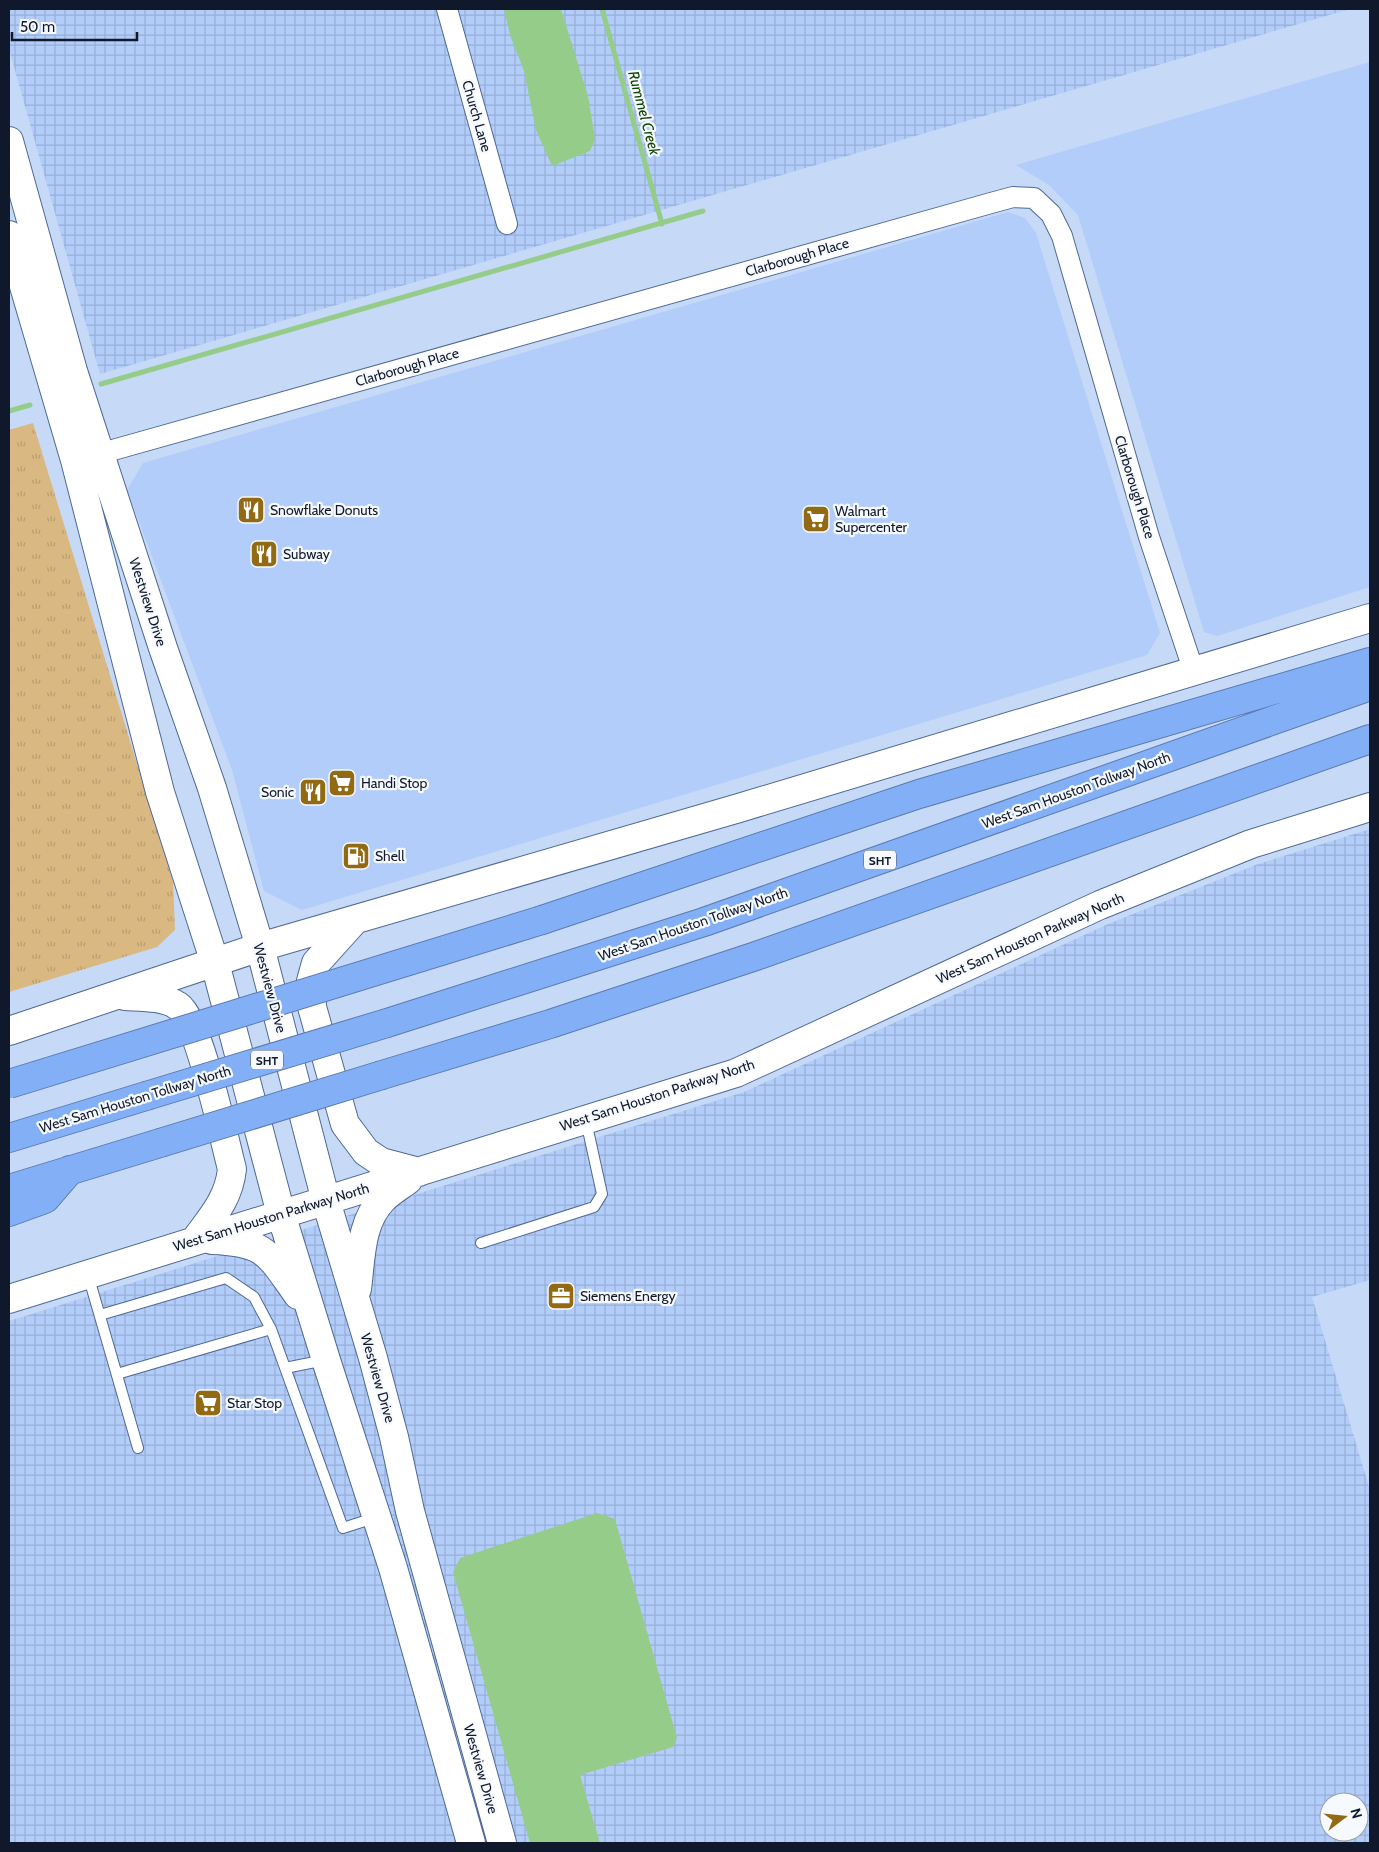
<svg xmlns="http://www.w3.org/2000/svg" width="1379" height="1852" viewBox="0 0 1379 1852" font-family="Cabin,sans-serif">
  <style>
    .built { fill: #b2cdfa }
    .industrial { fill: url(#industrial-grid); fill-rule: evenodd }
    .grass { fill: url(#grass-tufts) }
    .water { fill: #95cc89 }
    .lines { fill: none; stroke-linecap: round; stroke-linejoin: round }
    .stream { stroke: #95cc89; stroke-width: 5 }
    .service-casing { stroke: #4e6995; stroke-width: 12 }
    .minor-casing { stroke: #4e6995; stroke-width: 22 }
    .secondary-casing { stroke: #4e6995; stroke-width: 30 }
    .motorway-casing { stroke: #5a7aaf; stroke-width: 30 }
    .service { stroke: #fff; stroke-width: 10 }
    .minor { stroke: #fff; stroke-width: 20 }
    .secondary { stroke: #fff; stroke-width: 28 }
    .motorway { stroke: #83aff6; stroke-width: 28 }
    .motorway-bridge-casing { stroke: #5a7aaf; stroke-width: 30; stroke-linecap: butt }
    .motorway-bridge { stroke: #83aff6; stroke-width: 28 }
    .labels { text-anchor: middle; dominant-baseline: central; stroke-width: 4.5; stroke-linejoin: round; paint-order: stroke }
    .shield { fill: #f6f9fe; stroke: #545c6a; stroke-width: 1 }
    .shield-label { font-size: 12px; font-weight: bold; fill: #0f192b }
    .street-label { font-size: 14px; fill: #0f192b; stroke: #f6f9fe }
    .poi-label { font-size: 14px; fill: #0f192b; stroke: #f6f9fe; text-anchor: start }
    .water-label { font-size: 15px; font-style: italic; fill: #0e4500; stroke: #f6f9fe }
  </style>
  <defs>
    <pattern id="industrial-grid" width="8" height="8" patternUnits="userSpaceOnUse" patternTransform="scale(1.25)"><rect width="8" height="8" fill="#b2cdfa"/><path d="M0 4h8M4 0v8" fill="none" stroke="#98afd6"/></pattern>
    <pattern id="grass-tufts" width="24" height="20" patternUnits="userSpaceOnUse" patternTransform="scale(1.25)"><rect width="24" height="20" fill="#d9b881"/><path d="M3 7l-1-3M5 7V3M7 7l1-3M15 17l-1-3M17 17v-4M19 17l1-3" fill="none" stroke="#b99e70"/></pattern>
  </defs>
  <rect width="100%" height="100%" fill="#c6d9f7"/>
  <path class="built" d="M1370 62V587L1217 636 1204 632 1078 215 1049 185 1016 165Z
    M1008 212 1025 218 1036 233 1160 633 1147 655 302 910 264 891 232 770 127 490 143 463Z"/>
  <path class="industrial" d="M9 9H1350L100 374 9 49Z
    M1370 829V1280L1312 1297 1370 1490V1843H9V1321L744 1092 1108 924 1258 864ZM1329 1802H1359V1832H1329Z"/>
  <path class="grass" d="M33 423 173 882 175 930 157 947 9 992V430Z"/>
  <path class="water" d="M504 9H561L588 96 595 139 590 151 552 166 536 130 524 71 510 35Z
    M597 1513 615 1519 677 1738 673 1747 580 1775 600 1843H530L453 1572 460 1558Z"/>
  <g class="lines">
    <path class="stream" d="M602 9 662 224
      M101 384 703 211
      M9 411 30 405"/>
    <g class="service-casing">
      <path id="service" d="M481 1243 594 1207 602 1194 586 1121
        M88 1275 138 1448
        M100 1315 226 1278 254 1297 271 1329 343 1528 377 1517
        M285 1368 325 1360
        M117 1374 271 1329"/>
    </g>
    <g class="minor-casing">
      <path id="minor" d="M447 9 507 224
        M88 457 991 203 1013 197 1034 198 1051 214 1062 236 1149 537 1194 672"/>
    </g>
    <g class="secondary-casing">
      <path id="secondary" d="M9 141 73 371 163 648 212 788 260 947 326 1201 373 1358 394 1437 410 1511 502 1843
        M9 235 75 460 160 792 215 963 281 1214 326 1360 393 1568 471 1843
        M353 922 316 963 311 981 312 1007 345 1124 366 1152 381 1162 419 1172
        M125 996C141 997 164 996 178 1006 199 1020 224 1139 232 1169 229 1198 213 1216 196 1239
        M9 1031 260 947 739 808 1370 618
        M212 1240C266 1242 268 1253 298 1295
        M357 1289C361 1259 360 1222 383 1199 390 1192 400 1186 408 1180
        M9 1299 736 1073 1100 905 1251 844 1370 807"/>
    </g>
    <g class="motorway-casing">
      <path id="motorway" d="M542 920 919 794 1370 662
        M387 1023 704 922 1370 686
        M382 1075 550 1024 753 957 1370 739
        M9 1138 146 1096
        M9 1189 160 1143
        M9 1212 45 1199 70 1170"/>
    </g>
    <use href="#service" class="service"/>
    <use href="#minor" class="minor"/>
    <use href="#secondary" class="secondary"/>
    <use href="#motorway" class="motorway"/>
    <g class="motorway-bridge-casing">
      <path id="motorway-bridge" d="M9 1084 542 920
        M146 1096 387 1023
        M160 1143 382 1075"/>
    </g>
    <use href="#motorway-bridge" class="motorway-bridge"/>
  </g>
  <defs>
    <g id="restaurant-square" transform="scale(1.4375)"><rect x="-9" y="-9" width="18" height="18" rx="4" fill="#936a14" stroke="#f6f9fe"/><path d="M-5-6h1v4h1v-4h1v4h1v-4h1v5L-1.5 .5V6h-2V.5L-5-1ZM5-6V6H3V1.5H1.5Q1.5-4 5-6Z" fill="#fff"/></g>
    <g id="supermarket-square" transform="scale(1.4375)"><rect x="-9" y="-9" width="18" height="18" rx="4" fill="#936a14" stroke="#f6f9fe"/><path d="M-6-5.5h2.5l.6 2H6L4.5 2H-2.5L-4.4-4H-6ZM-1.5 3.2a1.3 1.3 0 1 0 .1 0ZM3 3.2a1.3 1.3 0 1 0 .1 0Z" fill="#fff"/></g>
    <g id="fuel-square" transform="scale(1.4375)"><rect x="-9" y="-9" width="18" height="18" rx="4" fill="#936a14" stroke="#f6f9fe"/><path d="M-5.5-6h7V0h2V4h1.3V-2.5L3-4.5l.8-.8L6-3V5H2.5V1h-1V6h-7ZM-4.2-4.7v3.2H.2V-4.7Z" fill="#fff"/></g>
    <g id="office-square" transform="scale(1.4375)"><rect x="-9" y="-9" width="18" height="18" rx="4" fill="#936a14" stroke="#f6f9fe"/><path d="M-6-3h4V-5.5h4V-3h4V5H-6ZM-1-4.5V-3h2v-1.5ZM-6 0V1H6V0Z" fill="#fff"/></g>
  </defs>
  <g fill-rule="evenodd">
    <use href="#restaurant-square" x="251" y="510"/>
    <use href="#supermarket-square" x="816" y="519"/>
    <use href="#restaurant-square" x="264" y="554"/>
    <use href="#supermarket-square" x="342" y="783"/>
    <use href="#restaurant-square" x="313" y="792"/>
    <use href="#fuel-square" x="356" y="856"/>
    <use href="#office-square" x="561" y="1296"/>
    <use href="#supermarket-square" x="208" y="1403"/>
  </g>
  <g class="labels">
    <g class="shield">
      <rect x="864" y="850.5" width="32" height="19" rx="4"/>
      <rect x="251" y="1050.5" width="32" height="19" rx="4"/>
    </g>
    <g class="shield-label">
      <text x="880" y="860">SHT</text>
      <text x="267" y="1060">SHT</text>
    </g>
    <g class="street-label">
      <text transform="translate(477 116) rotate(74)">Church Lane</text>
      <text transform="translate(797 257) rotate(-16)">Clarborough Place</text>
      <text transform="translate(407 367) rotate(-16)">Clarborough Place</text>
      <text transform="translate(1135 487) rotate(73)">Clarborough Place</text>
      <text transform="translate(148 602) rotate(72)">Westview Drive</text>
      <text transform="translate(1076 790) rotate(-20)">West Sam Houston Tollway North</text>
      <text transform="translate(693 924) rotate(-19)">West Sam Houston Tollway North</text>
      <text transform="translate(1030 938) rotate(-24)">West Sam Houston Parkway North</text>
      <text transform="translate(270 988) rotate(75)">Westview Drive</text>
      <text transform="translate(657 1095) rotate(-18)">West Sam Houston Parkway North</text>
      <text transform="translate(135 1099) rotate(-17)">West Sam Houston Tollway North</text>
      <text transform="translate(271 1217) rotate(-17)">West Sam Houston Parkway North</text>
      <text transform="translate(378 1378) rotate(74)">Westview Drive</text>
      <text transform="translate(481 1769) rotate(74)">Westview Drive</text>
    </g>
    <g class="poi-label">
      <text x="270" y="510">Snowflake Donuts</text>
      <text x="835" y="511">Walmart<tspan x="835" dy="16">Supercenter</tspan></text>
      <text x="283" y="554">Subway</text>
      <text x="361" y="783">Handi Stop</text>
      <text x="294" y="792" text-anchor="end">Sonic</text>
      <text x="375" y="856">Shell</text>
      <text x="580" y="1296">Siemens Energy</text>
      <text x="227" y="1403">Star Stop</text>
    </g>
    <g class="water-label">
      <text transform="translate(644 113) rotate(75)">Rummel Creek</text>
    </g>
  </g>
  <rect width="1379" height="1852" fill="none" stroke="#0f192b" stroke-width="20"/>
  <g transform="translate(1344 1817) rotate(74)"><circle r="24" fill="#f6f9fe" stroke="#9a9faa"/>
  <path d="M0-4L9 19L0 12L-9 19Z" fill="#936a14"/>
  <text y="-8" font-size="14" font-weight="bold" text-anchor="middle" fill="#0f192b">N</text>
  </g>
  <path d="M12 32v8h125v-8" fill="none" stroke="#0f192b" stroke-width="2.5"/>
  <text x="20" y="32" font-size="15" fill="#0f192b" stroke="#f6f9fe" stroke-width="4" paint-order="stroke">50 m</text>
</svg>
